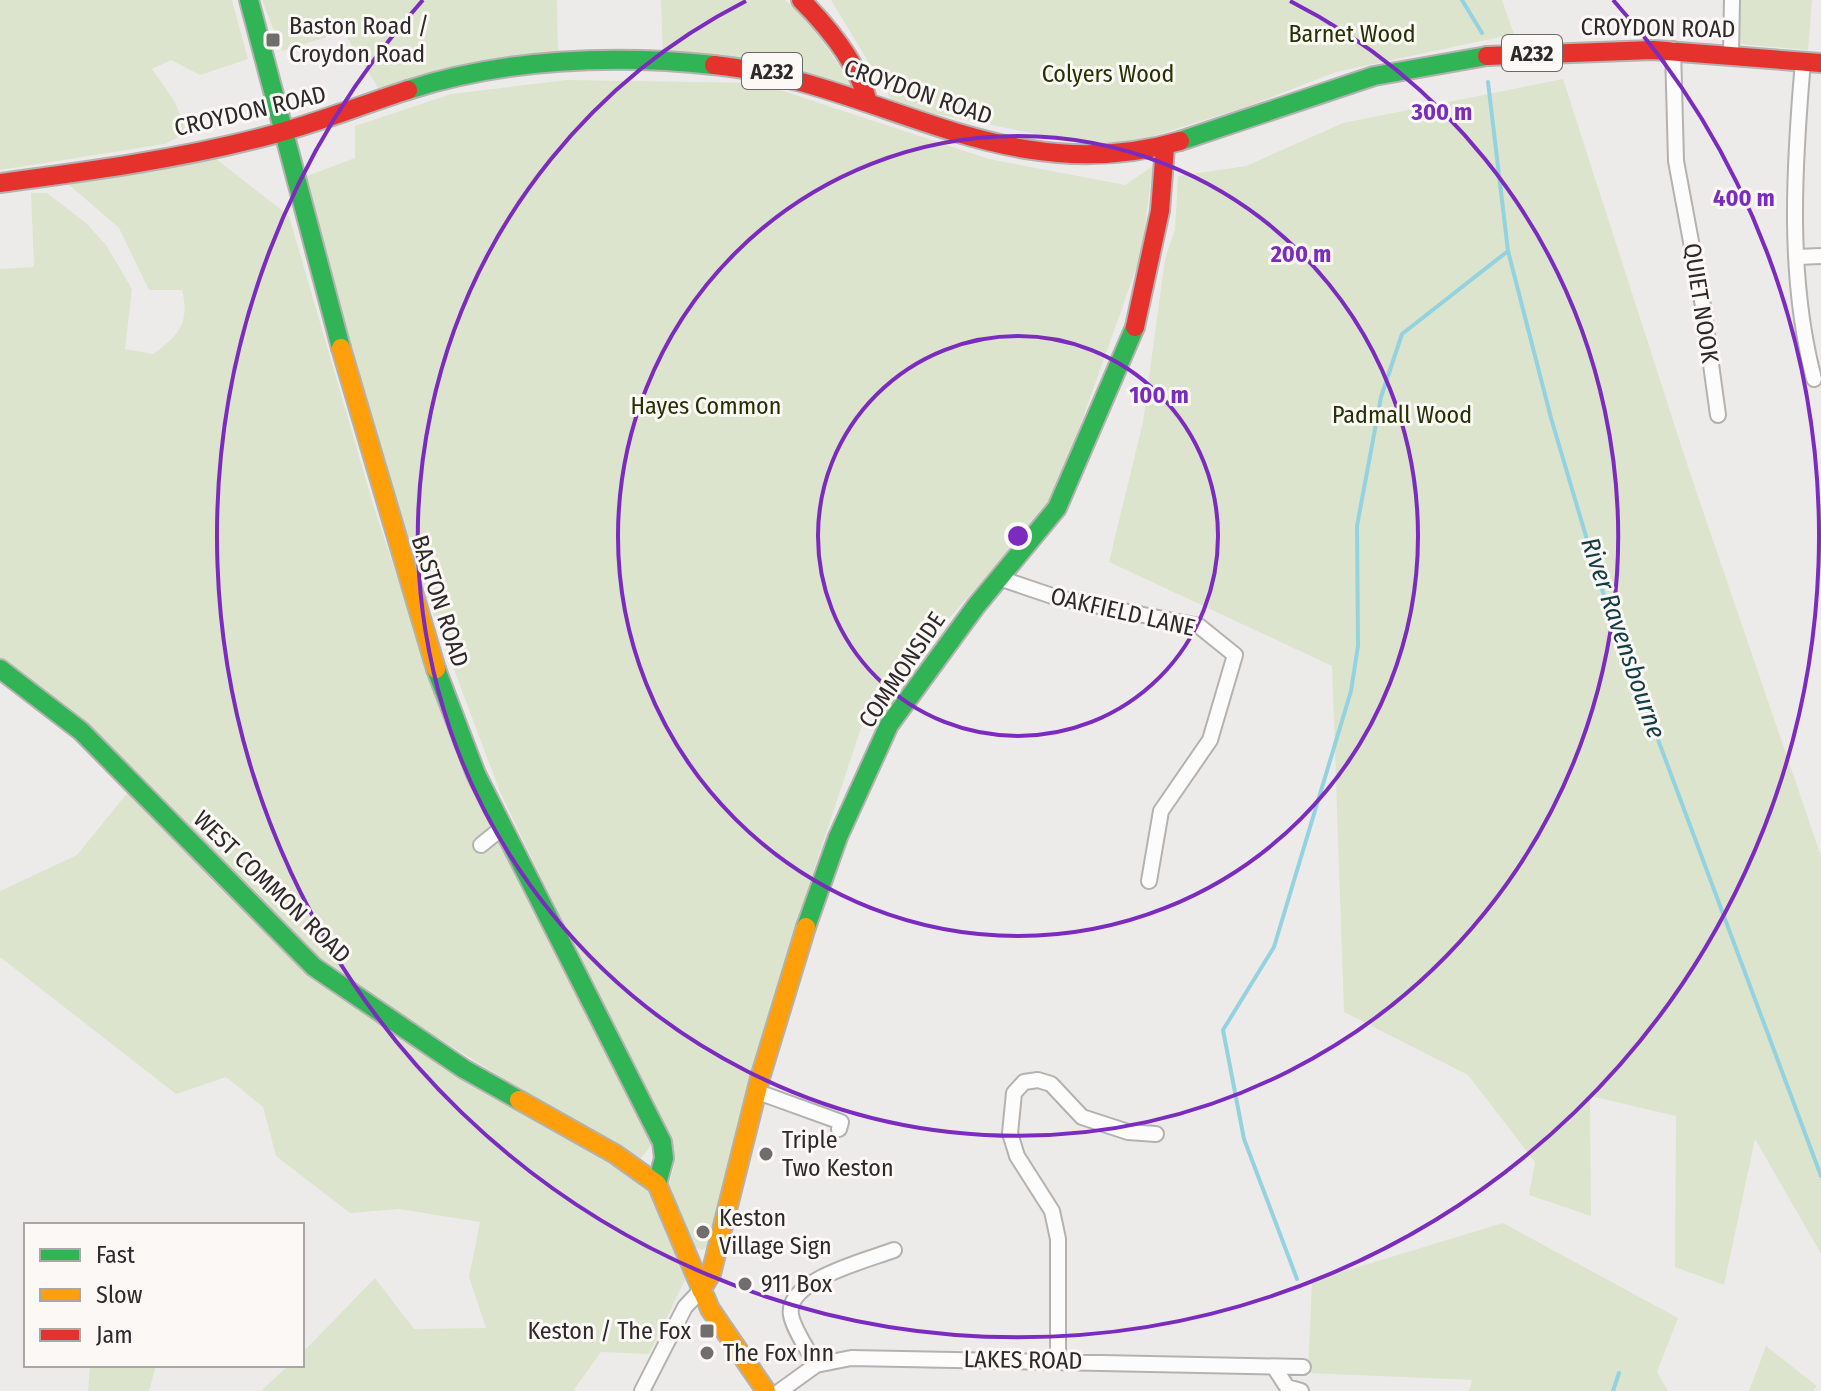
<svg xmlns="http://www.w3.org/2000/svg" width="1821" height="1391" viewBox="0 0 1821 1391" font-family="'Fira Sans Condensed',sans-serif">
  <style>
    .green { fill: #dce4cd }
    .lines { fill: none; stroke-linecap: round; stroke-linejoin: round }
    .stream { stroke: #95d2df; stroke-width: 4 }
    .street-casing { stroke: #b3b2b1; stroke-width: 18 }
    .fast-casing { stroke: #b3b2b1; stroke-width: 22 }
    .slow-casing { stroke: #b3b2b1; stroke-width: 22 }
    .jam-casing { stroke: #b3b2b1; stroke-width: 22 }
    .street { stroke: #fcfcfc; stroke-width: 14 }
    .fast { stroke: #30b455; stroke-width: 18 }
    .slow { stroke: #ff9f0a; stroke-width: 18 }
    .jam { stroke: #e5322d; stroke-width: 18 }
    .ring { fill: none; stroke: #7b2cbf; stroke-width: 4 }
    .poi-dot { fill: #706e6d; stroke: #fcf8f6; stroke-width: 3 }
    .labels { text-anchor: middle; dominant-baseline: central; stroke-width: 6; stroke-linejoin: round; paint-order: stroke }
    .shield { fill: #fcf8f6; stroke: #6b6867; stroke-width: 2 }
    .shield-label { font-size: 22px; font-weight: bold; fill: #2d2b2a }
    .poi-label { font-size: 24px; fill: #2d2b2a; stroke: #fcf8f6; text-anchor: start }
    .street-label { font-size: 24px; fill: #2d2b2a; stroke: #fcf8f6 }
    .park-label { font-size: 24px; fill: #243202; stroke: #fcf8f6 }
    .water-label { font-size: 26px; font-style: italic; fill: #133c45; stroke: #fcf8f6 }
    .centre { fill: #7b2cbf; stroke: #fcf8f6; stroke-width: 4 }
    .ring-label { font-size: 24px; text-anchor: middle; font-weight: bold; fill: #7b2cbf; stroke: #fcf8f6; stroke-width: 6; stroke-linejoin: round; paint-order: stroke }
  </style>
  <rect width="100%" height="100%" fill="#edebea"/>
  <path class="green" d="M0 0H232L248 59 200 75 171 60 152 69 175 102 187 133 165 144 0 170Z
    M262 0H557L558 60 378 88 344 32 282 51Z
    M661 0H785L807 19 858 93 663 60Z
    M831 0H1502L1514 34 1336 72 1246 107 1112 149 895 106Z
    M1737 0H1812L1808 50 1739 44Z
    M1563 79 1690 473 1821 856V1254L1755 1139 1724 1285 1675 1267 1676 1116 1590 1096 1591 1216 1529 1195 1535 1162 1468 1075 1344 1012 1332 666 1109 562 1143 422 1165 259 1175 230 1178 176 1246 166 1343 123Z
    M567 80 759 83 989 159 1125 185 1153 166 1141 255 1053 502 867 710 798 918 708 1247 701 1250 691 1245 668 1187 674 1167 671 1148 500 792 423 587 345 329 312 212 307 176 355 158V126L451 94Z
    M215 158 289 216 373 504 438 701 516 878 652 1144 639 1161 387 1007 319 959 129 771 0 658V269L34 267 31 193H47L86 223 106 245 132 289 125 349 153 354C179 335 190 323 182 290H149L119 228 67 183Z
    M128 792 309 975 593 1149 648 1191 686 1278 649 1354 601 1352 573 1391H261L289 1365H302V1353L375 1278 414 1329 486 1328 469 1277 480 1222 399 1209 350 1213 276 1156 263 1107 226 1077 176 1094 0 957V891L77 855Z
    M1503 1223 1678 1318 1657 1372 1668 1391H1469L1472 1380 1308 1373 1312 1281Z
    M1766 1346 1817 1386 1813 1391H1749Z
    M90 1365H156L149 1391H88Z"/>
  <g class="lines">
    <path class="stream" d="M1462 0 1482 33
      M1488 82 1508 251 1551 418 1601 587 1821 1176
      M1297 1279 1244 1139 1223 1030 1274 947 1351 691 1358 646 1357 526 1381 397 1402 334 1508 251
      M1613 1391 1619 1373"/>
    <g class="street-casing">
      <path id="street" d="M1673 49 1676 161 1703 306 1718 415
        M1731 52 1732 0
        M1803 61C1794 166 1787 277 1814 379
        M1797 257 1821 256
        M999 578 1058 598 1199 626 1235 655 1210 740 1161 811 1149 881
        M481 845 502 828
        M758 1092 841 1122 839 1129
        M1058 1360V1239L1052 1211 1017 1156 1010 1133 1014 1093 1024 1082 1038 1080 1051 1084 1082 1117 1128 1132 1156 1134
        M816 1365C809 1351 794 1331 791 1315 785 1280 868 1260 894 1250
        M1274 1367 1287 1387 1301 1391
        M642 1391 685 1307 701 1290
        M780 1391 816 1365 851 1358 1303 1367"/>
    </g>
    <g class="fast-casing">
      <path id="fast" d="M249 0 341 348
        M408 90C503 59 614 54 714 65
        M1180 141 1374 76 1487 56
        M0 669 81 731 314 967 464 1069 519 1100
        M436 669 476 774 662 1142 664 1158 657 1184
        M806 927 838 837 889 725 976 606 1057 508 1135 327"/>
    </g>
    <g class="slow-casing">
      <path id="slow" d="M341 348 436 669
        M519 1100 615 1154 657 1184
        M657 1184 710 1309 766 1391
        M701 1290 711 1274 760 1078 806 927"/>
    </g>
    <g class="jam-casing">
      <path id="jam" d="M801 0C829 28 858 64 868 102
        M1487 56 1653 50 1821 63
        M714 65C880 82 1005 192 1180 141
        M0 183C90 171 180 159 267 136 315 124 361 105 408 90
        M1135 327 1160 211 1165 147"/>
    </g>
    <use href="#street" class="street"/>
    <use href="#fast" class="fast"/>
    <use href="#slow" class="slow"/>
    <use href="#jam" class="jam"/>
  </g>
  <g class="ring">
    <circle cx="1018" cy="536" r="200"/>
    <circle cx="1018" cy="536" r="400"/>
    <path d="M1290 1A600 600 0 1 1 746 1"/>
    <path d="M1613 0A801 801 0 1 1 423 0"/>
  </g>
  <g class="poi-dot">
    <rect x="265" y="32" width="16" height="16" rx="4"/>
    <circle cx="766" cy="1154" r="8"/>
    <circle cx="703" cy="1232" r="8"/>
    <circle cx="745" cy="1284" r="8"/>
    <rect x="699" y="1323" width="16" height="16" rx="4"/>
    <circle cx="707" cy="1353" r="8"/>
  </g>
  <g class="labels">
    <g class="shield">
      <rect x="1502" y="35" width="60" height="36" rx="6"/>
      <rect x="742" y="53" width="60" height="36" rx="6"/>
    </g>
    <g class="shield-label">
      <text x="1532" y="53">A232</text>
      <text x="772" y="71">A232</text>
    </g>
    <g class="poi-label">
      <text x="289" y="26">Baston Road /<tspan x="289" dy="28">Croydon Road</tspan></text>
      <text x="782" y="1140">Triple<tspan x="782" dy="28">Two Keston</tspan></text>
      <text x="719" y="1218">Keston<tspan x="719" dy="28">Village Sign</tspan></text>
      <text x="761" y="1284">911 Box</text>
      <text x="691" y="1331" text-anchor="end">Keston / The Fox</text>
      <text x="723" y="1353">The Fox Inn</text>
    </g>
    <g class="street-label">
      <text transform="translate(1658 28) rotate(1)">CROYDON ROAD</text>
      <text transform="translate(918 92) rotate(19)">CROYDON ROAD</text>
      <text transform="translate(250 111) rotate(-13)">CROYDON ROAD</text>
      <text transform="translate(1701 303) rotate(81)">QUIET NOOK</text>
      <text transform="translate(440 601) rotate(72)">BASTON ROAD</text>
      <text transform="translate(1123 612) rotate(13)">OAKFIELD LANE</text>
      <text transform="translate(902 670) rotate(-56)">COMMONSIDE</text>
      <text transform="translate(272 887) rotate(44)">WEST COMMON ROAD</text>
      <text transform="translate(1023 1360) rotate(1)">LAKES ROAD</text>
    </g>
    <g class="park-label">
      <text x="1352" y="34">Barnet Wood</text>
      <text x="1108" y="74">Colyers Wood</text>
      <text x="706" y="406">Hayes Common</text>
      <text x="1402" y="415">Padmall Wood</text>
    </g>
    <g class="water-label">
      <text transform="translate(1623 638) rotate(71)">River Ravensbourne</text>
    </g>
  </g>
  <circle cx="1018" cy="536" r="12" class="centre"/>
  <g class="ring-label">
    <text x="1442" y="120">300 m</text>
    <text x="1744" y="206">400 m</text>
    <text x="1301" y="262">200 m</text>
    <text x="1159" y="403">100 m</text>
  </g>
  <rect x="24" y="1223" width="280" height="144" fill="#fcf8f6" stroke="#a9a6a4" stroke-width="2"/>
  <rect x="40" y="1249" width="40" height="12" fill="#30b455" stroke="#a9a6a4" stroke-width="2"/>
  <text x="96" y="1263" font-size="24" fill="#2d2b2a">Fast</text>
  <rect x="40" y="1289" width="40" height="12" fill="#ff9f0a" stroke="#a9a6a4" stroke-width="2"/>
  <text x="96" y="1303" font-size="24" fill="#2d2b2a">Slow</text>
  <rect x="40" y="1329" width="40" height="12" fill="#e5322d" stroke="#a9a6a4" stroke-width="2"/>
  <text x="96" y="1343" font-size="24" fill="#2d2b2a">Jam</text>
</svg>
